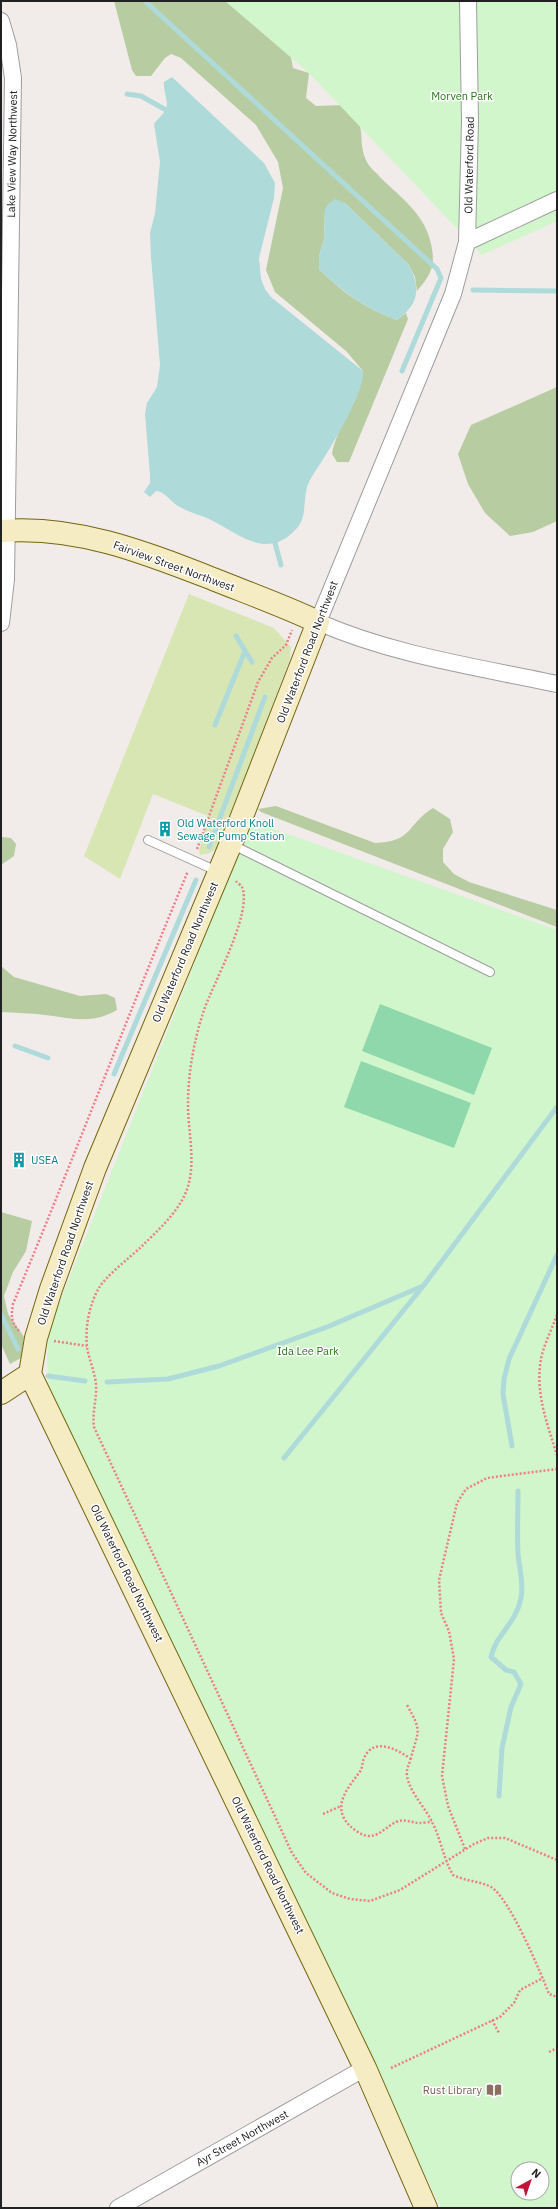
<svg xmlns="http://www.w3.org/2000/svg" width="558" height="2209" viewBox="0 0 558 2209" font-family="'IBM Plex Sans',sans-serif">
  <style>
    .grass { fill: #d8e6b4 }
    .forest { fill: #b8cca1 }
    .park { fill: #d1f6cb; fill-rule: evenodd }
    .pitch { fill: #8ed8ab }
    .water { fill: #aedada }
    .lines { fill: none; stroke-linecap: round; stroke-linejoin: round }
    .stream { stroke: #aedada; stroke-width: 5 }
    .lane-casing { stroke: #9e9e9e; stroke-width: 10 }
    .street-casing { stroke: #9e9e9e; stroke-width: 18 }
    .secondary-casing { stroke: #72660f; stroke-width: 24 }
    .path { stroke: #ef7c8a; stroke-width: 2.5; stroke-dasharray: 2 2; stroke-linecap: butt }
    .lane { stroke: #fff; stroke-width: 8 }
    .street { stroke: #fff; stroke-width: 16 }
    .secondary { stroke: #f5ecc3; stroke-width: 22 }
    .labels { text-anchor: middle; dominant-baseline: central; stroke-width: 3; stroke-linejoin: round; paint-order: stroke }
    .park-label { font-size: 11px; fill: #247916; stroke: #fff }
    .street-label { font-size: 11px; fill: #212121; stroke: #fff }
    .culture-label { font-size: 11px; fill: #0d838f; stroke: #fff; text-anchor: start }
    .education-label { font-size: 11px; fill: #785e54; stroke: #fff; text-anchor: end }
  </style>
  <rect width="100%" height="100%" fill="#f1ece9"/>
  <path class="grass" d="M189 594 274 628 291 647 290 659 219 847 210 853 200 855 199 851 208 816 153 794 120 879 84 856Z"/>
  <path class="forest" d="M114 1H280L293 68 309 73 306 98 316 106 344 105C372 128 354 138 368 164 371 169 377 173 380 177 401 198 425 214 431 244 436 266 431 274 417 291L415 277 409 265 345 203 325 209 324 239 319 256V269C340 291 368 310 397 320L406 313 408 319 349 462H337L332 454C337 425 361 401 363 371L346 351 275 292 266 270 283 188 278 162 256 125 181 58 171 54 165 58 151 76H136L132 70Z
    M557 387V521L533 532 510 536 485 513 468 484 458 454 471 425Z
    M276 806 375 843C413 842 407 824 433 808L450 819 453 832 443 849V862L454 874 469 882 557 910V927L261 812 258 809Z
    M1 837 11 838 16 844 14 856 1 865Z
    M1 966 14 977 80 996 106 994 115 998 117 1010C91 1025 73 1018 45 1015 30 1013 16 1013 1 1012Z
    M1 1212 32 1221 26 1251 13 1272 4 1296 8 1314 24 1337 21 1358 10 1364 1 1344Z"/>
  <path class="park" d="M225 1H557V221L482 255 309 73Z
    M251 821 557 930V2208H441L49 1390 47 1359 49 1329ZM518 2169H542V2193H518Z"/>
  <path class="pitch" d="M380 1004 492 1048 474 1095 362 1051Z
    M361 1061 471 1103 454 1148 344 1107Z"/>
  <path class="water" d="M172 77 264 163 275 183 274 198 259 258 261 279 265 289 271 297 363 371C366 389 333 444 322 461 317 469 310 478 307 487 303 501 307 517 297 528 268 561 241 535 211 520 201 515 190 513 180 507 171 503 165 491 156 491L150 497 144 492 150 483V475L145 414 147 403 157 387 160 365 151 257 150 233 155 213 160 162 154 124C157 119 163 115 166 109 169 102 163 91 164 82Z
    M335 199 345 203 409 265C421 289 419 304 397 320 368 310 340 290 319 269V256L324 239 325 209 329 203Z"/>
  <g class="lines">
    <path class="stream" d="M146 2 437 269 441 278 402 371
      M127 94 141 96 166 110
      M473 290 557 291
      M275 543 281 565
      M236 636 252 662
      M215 725 245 651
      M209 847 265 697
      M15 1046 48 1058
      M114 1074 196 880
      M1 1314 18 1349
      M48 1376 85 1381
      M107 1382 168 1379 219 1366 327 1327 423 1286
      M512 1446 503 1394 504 1379 509 1359 557 1255
      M284 1458 424 1285 557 1107
      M499 1796 502 1748 511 1707 521 1684 514 1672 506 1670 491 1657C496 1634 516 1624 521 1598 524 1584 519 1568 518 1553 517 1532 518 1512 518 1491"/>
    <g class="lane-casing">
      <path id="lane" d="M148 840 219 872
        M231 844 490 972"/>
    </g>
    <g class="street-casing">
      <path id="street" d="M468 1 470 121 467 242 453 294 318 622C393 655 477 667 557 684
        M1 21 8 45 13 78 6 579 1 623
        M467 242 557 200
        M118 2208 365 2068"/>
    </g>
    <g class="secondary-casing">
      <path id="secondary" d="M1 531C76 525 144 552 213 579 248 593 284 606 318 622L237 829 95 1168 51 1289 36 1338 30 1374 365 2068 426 2208
        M1 1393 30 1374"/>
    </g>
    <path class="path" d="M197 849 258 682 272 658 286 645 292 630
      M236 881C237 883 241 885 242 887 253 912 213 984 204 1010 194 1040 188 1073 188 1105 188 1133 197 1165 186 1192 177 1214 156 1232 140 1248 129 1258 105 1277 99 1288 89 1305 85 1327 87 1347 89 1360 95 1372 96 1385 97 1399 92 1412 94 1427L292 1853 306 1873 332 1893 350 1899 370 1901 400 1890 474 1844 488 1838H505L557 1860
      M557 1315C552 1329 544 1344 541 1359 535 1393 547 1423 557 1455
      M19 1331C11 1322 11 1316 13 1304 73 1160 128 1015 188 871
      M54 1341 87 1346
      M407 1705C423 1733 418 1730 411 1758 409 1765 406 1769 407 1776 410 1793 425 1807 432 1822 441 1839 443 1858 453 1875 465 1881 479 1881 491 1887 509 1897 541 1973 549 1994L557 1997
      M411 1759C398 1750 374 1736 364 1758 362 1763 363 1768 359 1773 347 1789 331 1807 350 1826 355 1830 362 1836 369 1836 380 1836 387 1826 396 1822 405 1818 411 1823 420 1823 423 1823 428 1822 432 1822
      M323 1814 341 1806
      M465 1849 448 1806 442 1776 454 1659 449 1631 441 1613 439 1580 457 1503 466 1489 487 1478 557 1469
      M492 2020 499 2033
      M549 2052 557 2048
      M391 2068 500 2017 514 2003 520 1990 543 1978"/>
    <use href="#lane" class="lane"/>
    <use href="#street" class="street"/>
    <use href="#secondary" class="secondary"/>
  </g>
  <defs>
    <g id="building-bare" transform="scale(1.2)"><path d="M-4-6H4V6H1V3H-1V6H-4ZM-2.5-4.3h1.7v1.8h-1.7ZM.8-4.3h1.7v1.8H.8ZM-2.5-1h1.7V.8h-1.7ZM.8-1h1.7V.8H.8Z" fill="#0f9aa8" stroke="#fff" stroke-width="2.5" paint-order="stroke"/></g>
    <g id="library-bare" transform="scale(1.2)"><path d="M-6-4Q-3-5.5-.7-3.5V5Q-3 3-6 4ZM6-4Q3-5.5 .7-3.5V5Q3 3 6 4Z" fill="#8d6e63" stroke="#fff" stroke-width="2.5" paint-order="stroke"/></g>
  </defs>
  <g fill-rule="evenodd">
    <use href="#building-bare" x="165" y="829"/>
    <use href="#building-bare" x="19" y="1160"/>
    <use href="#library-bare" x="494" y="2090"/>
  </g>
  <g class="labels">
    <g class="park-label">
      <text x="462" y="96">Morven Park</text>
      <text x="308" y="1351">Ida Lee Park</text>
    </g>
    <g class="street-label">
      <text transform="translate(12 154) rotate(-89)">Lake View Way Northwest</text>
      <text transform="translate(469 165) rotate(-89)">Old Waterford Road</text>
      <text transform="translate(174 566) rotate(20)">Fairview Street Northwest</text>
      <text transform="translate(307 652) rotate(-69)">Old Waterford Road Northwest</text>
      <text transform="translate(185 952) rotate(-67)">Old Waterford Road Northwest</text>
      <text transform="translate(65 1253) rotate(-71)">Old Waterford Road Northwest</text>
      <text transform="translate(127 1573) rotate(64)">Old Waterford Road Northwest</text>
      <text transform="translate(268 1865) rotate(64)">Old Waterford Road Northwest</text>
      <text transform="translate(242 2138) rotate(-29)">Ayr Street Northwest</text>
    </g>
    <g class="culture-label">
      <text x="177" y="823">Old Waterford Knoll<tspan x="177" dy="13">Sewage Pump Station</tspan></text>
      <text x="31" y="1160">USEA</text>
    </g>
    <g class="education-label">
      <text x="482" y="2090">Rust Library</text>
    </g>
  </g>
  <rect width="558" height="2209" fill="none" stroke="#212121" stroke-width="4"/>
  <g transform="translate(530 2181) rotate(40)"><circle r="19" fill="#ffffff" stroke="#a6a6a6"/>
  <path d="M0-3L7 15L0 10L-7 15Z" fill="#c11139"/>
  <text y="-6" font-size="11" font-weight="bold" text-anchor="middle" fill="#212121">N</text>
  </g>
</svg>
